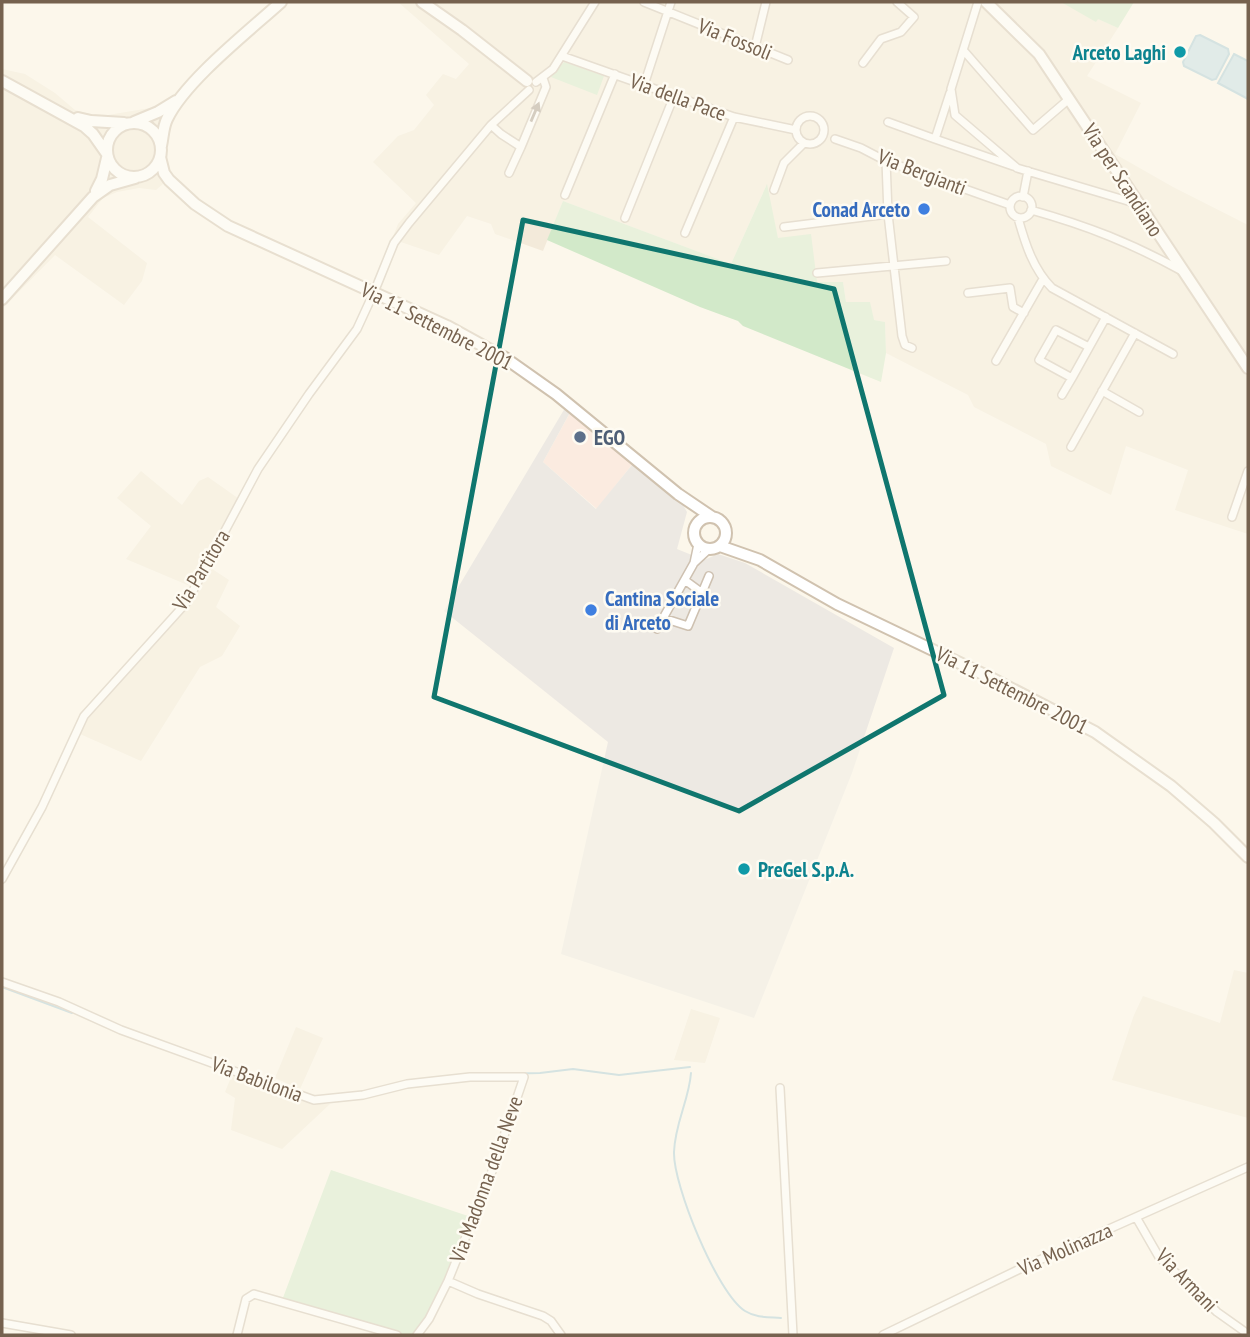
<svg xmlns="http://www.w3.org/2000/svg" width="1250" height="1337" viewBox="0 0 1250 1337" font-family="'PT Sans Narrow',sans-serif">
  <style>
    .residential { fill: #f3eada }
    .commercial { fill: #fbebe0 }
    .industrial { fill: #ede9e3 }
    .green { fill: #d2e9c9 }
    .water { fill: #c0dbe5; stroke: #a7c9d6; stroke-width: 2 }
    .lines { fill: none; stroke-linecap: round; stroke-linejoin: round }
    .stream { stroke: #a7c9d6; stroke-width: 2 }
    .street-casing { stroke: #cec1b1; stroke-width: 10 }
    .secondary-casing { stroke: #d0c2af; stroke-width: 14 }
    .street { stroke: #fff; stroke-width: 7 }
    .secondary { stroke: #fff; stroke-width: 10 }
    .oneway { fill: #a6998d }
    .marked { fill: none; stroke: #0f766e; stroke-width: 5; stroke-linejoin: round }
    .culture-dot { fill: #0f9aa8; stroke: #fefbf2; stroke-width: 2.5 }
    .shop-dot { fill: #3f7fe0; stroke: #fefbf2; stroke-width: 2.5 }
    .service-dot { fill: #5c6f8a; stroke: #fefbf2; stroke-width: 2.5 }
    .labels { text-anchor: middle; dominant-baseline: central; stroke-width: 5; stroke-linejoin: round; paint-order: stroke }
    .street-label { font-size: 21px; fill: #76624f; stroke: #fefbf2 }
    .culture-label { font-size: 21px; font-weight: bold; fill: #0d838f; stroke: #fefbf2; text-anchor: end }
    .shop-label { font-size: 21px; font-weight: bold; fill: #366cbe; stroke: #fefbf2; text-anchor: end }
    .service-label { font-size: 21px; font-weight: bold; fill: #4e5e75; stroke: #fefbf2; text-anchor: start }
  </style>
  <rect width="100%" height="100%" fill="#fcf7eb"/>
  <path class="residential" d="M398 2H1062L1118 28 1087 76 1141 103 1115 154 1173 187 1248 225V534L1175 510 1188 470 1126 446 1111 495 1051 466 1046 444 974 407 968 395 886 353 885 322 874 320 846 302 843 282H817L778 238 766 186 731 264 563 201 543 251 495 234 491 224 467 216 439 255 392 239 398 224 416 203 373 162 398 136 414 130 434 105 426 95 443 74 456 79 469 64Z
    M2 69 25 74 55 93 75 110 90 114 108 115 150 108 169 121 165 153 171 177 156 190 139 188 117 192 103 198 88 217 147 263 142 281 124 305 55 255 2 309Z
    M141 471 182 505 199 481 208 477 242 501 209 567 229 580 216 607 240 626 222 656 200 667 141 761 80 734 87 718 189 603 197 589 126 559 151 526 117 498Z
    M1234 970 1248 973V1118L1112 1080 1134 1015 1143 996 1220 1023Z
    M691 1009 720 1018 705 1063 674 1060Z
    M296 1027 323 1038 300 1089 275 1078Z
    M232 1075 314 1104H330L282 1149 231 1130 235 1098 225 1092Z"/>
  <path class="commercial" d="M571 411 634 462 597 509 543 462Z"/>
  <path class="industrial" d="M568 403 573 407 543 462 596 509 636 460 678 496 687 512 677 549 704 560 718 554 745 563 894 648 852 773 754 1018 561 954 608 742 444 611Z"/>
  <path class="green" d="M1061 2H1134L1118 28 1098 19 1096 22Z
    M564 62 604 76 597 95 551 77Z
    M767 184 778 238 811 234 817 282H843L846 302H870L874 320 885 322 886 353 881 382 743 326 738 321 700 307 547 240 563 201 731 264Z
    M331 1170 468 1216 423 1335H386L281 1303Z"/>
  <path class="water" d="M1200 35 1228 49 1229 54 1216 79 1212 80 1184 66 1183 62 1196 36Z
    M1234 54 1248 61V99L1218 83Z"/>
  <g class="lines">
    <path class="stream" d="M2 987 72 1013
      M691 1073C689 1100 675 1123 674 1152 673 1185 717 1293 745 1311 756 1318 769 1317 781 1318
      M500 1074 540 1073 573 1069 619 1075 690 1067"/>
    <g class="street-casing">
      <path id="street" d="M644 2 788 60
        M978 2 951 89 955 115 1017 168 1138 204
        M755 47 766 2
        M964 51 1033 130 1069 99
        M562 56 734 117 796 130
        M863 63 881 39 901 32 914 17 897 2
        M536 82 553 69 595 2
        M644 85 671 2
        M950 93 935 139 1013 166
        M796 130a14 14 0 1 1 28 0a14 14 0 1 1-28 0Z
        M888 122 935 139
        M491 125 501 134 521 147 509 173
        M835 139 861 148 886 161 1010 205
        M521 147 546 87 543 78
        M886 161 888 214 902 336 905 345 912 348
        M774 190 784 163 804 143
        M565 195 615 74
        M1010 207a11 11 0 1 1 22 0a11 11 0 1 1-22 0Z
        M1023 197 1028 171
        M1031 210C1088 226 1131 243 1182 271
        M625 218 674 96
        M1018 218C1025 243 1033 269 1052 288L1173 354
        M784 227 888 214
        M685 233 734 117
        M817 273 946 261
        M377 285 394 243 409 223 491 125 529 90
        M968 293 1010 288 1013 307 1024 313
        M1089 347 1056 330 1039 360 1072 378 1106 317
        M996 361 1043 279
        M1102 391 1139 412
        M1062 395 1072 378
        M1071 447 1135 333
        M1232 517 1248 471
        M698 544 694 563 709 549
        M686 581 701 592
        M663 618 688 626 709 576
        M657 629 694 563
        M2 879 42 807 84 716 187 602 258 469 309 394 357 329 374 292
        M2 982 59 1002 121 1030 314 1100 363 1095 407 1084 470 1077H524L491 1174 448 1281
        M780 1088 793 1335
        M1136 1217 1159 1257 1217 1312 1248 1334
        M2 1323 71 1335
        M237 1335 246 1299 254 1294 397 1335
        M417 1335 429 1319 448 1281 478 1294 543 1316 551 1321 561 1335
        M883 1335 1026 1266 1248 1167"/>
    </g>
    <g class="secondary-casing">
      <path id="secondary" d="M422 2 462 30 527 81
        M986 2 1039 54 1248 368
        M2 81 84 126 93 134 107 154
        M78 118 91 121 124 123
        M134 122 158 112 176 101
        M107 150a27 27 0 1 1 54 0a27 27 0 1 1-54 0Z
        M161 146C163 137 163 127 167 119 185 81 249 31 281 2
        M160 157 164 173 169 180 195 204 228 226 447 326 505 358 556 394 678 494 712 517
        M96 191 102 179 107 158
        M2 299 93 197 110 185 135 178
        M694 533a16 16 0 1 1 32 0a16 16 0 1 1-32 0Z
        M720 546 760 560 837 604 989 677 1095 732 1171 786 1214 823 1248 857"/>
    </g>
    <use href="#street" class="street"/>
    <use href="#secondary" class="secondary"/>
  </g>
  <defs><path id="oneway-solid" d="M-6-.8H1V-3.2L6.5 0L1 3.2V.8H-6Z" transform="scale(1.75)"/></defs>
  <use class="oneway" href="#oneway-solid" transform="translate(535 112) rotate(-67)"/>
  <path d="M0 0H1250V1337H0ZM523 220 834 289 944 695 739 811 434 697Z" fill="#fcf7eb" fill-opacity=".55" fill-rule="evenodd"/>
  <path class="marked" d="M523 220 834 289 944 695 739 811 434 697Z"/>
  <g class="culture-dot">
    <circle cx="1180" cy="52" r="7"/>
    <circle cx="744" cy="869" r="7"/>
  </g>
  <g class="shop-dot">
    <circle cx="924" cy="209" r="7"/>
    <circle cx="591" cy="610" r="7"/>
  </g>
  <circle class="service-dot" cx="580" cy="437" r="7"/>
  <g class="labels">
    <g class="street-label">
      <text transform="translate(735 39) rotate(22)">Via Fossoli</text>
      <text transform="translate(678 97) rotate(20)">Via della Pace</text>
      <text transform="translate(922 172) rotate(21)">Via Bergianti</text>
      <text transform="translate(1123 180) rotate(57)">Via per Scandiano</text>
      <text transform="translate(437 326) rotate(27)">Via 11 Settembre 2001</text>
      <text transform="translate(201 570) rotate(-59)">Via Partitora</text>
      <text transform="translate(1012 690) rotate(27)">Via 11 Settembre 2001</text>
      <text transform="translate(257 1079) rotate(20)">Via Babilonia</text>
      <text transform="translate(486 1179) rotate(-70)">Via Madonna della Neve</text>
      <text transform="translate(1065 1249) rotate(-24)">Via Molinazza</text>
      <text transform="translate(1187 1280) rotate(46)">Via Armani</text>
    </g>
    <g class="culture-label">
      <text x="1166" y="52">Arceto Laghi</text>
      <text x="758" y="869" text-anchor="start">PreGel S.p.A.</text>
    </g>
    <g class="shop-label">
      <text x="910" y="209">Conad Arceto</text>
      <text x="605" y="598" text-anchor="start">Cantina Sociale<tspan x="605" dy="24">di Arceto</tspan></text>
    </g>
    <g class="service-label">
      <text x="594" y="437">EGO</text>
    </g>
  </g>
  <rect width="1250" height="1337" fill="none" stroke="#76624f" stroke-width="7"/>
</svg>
